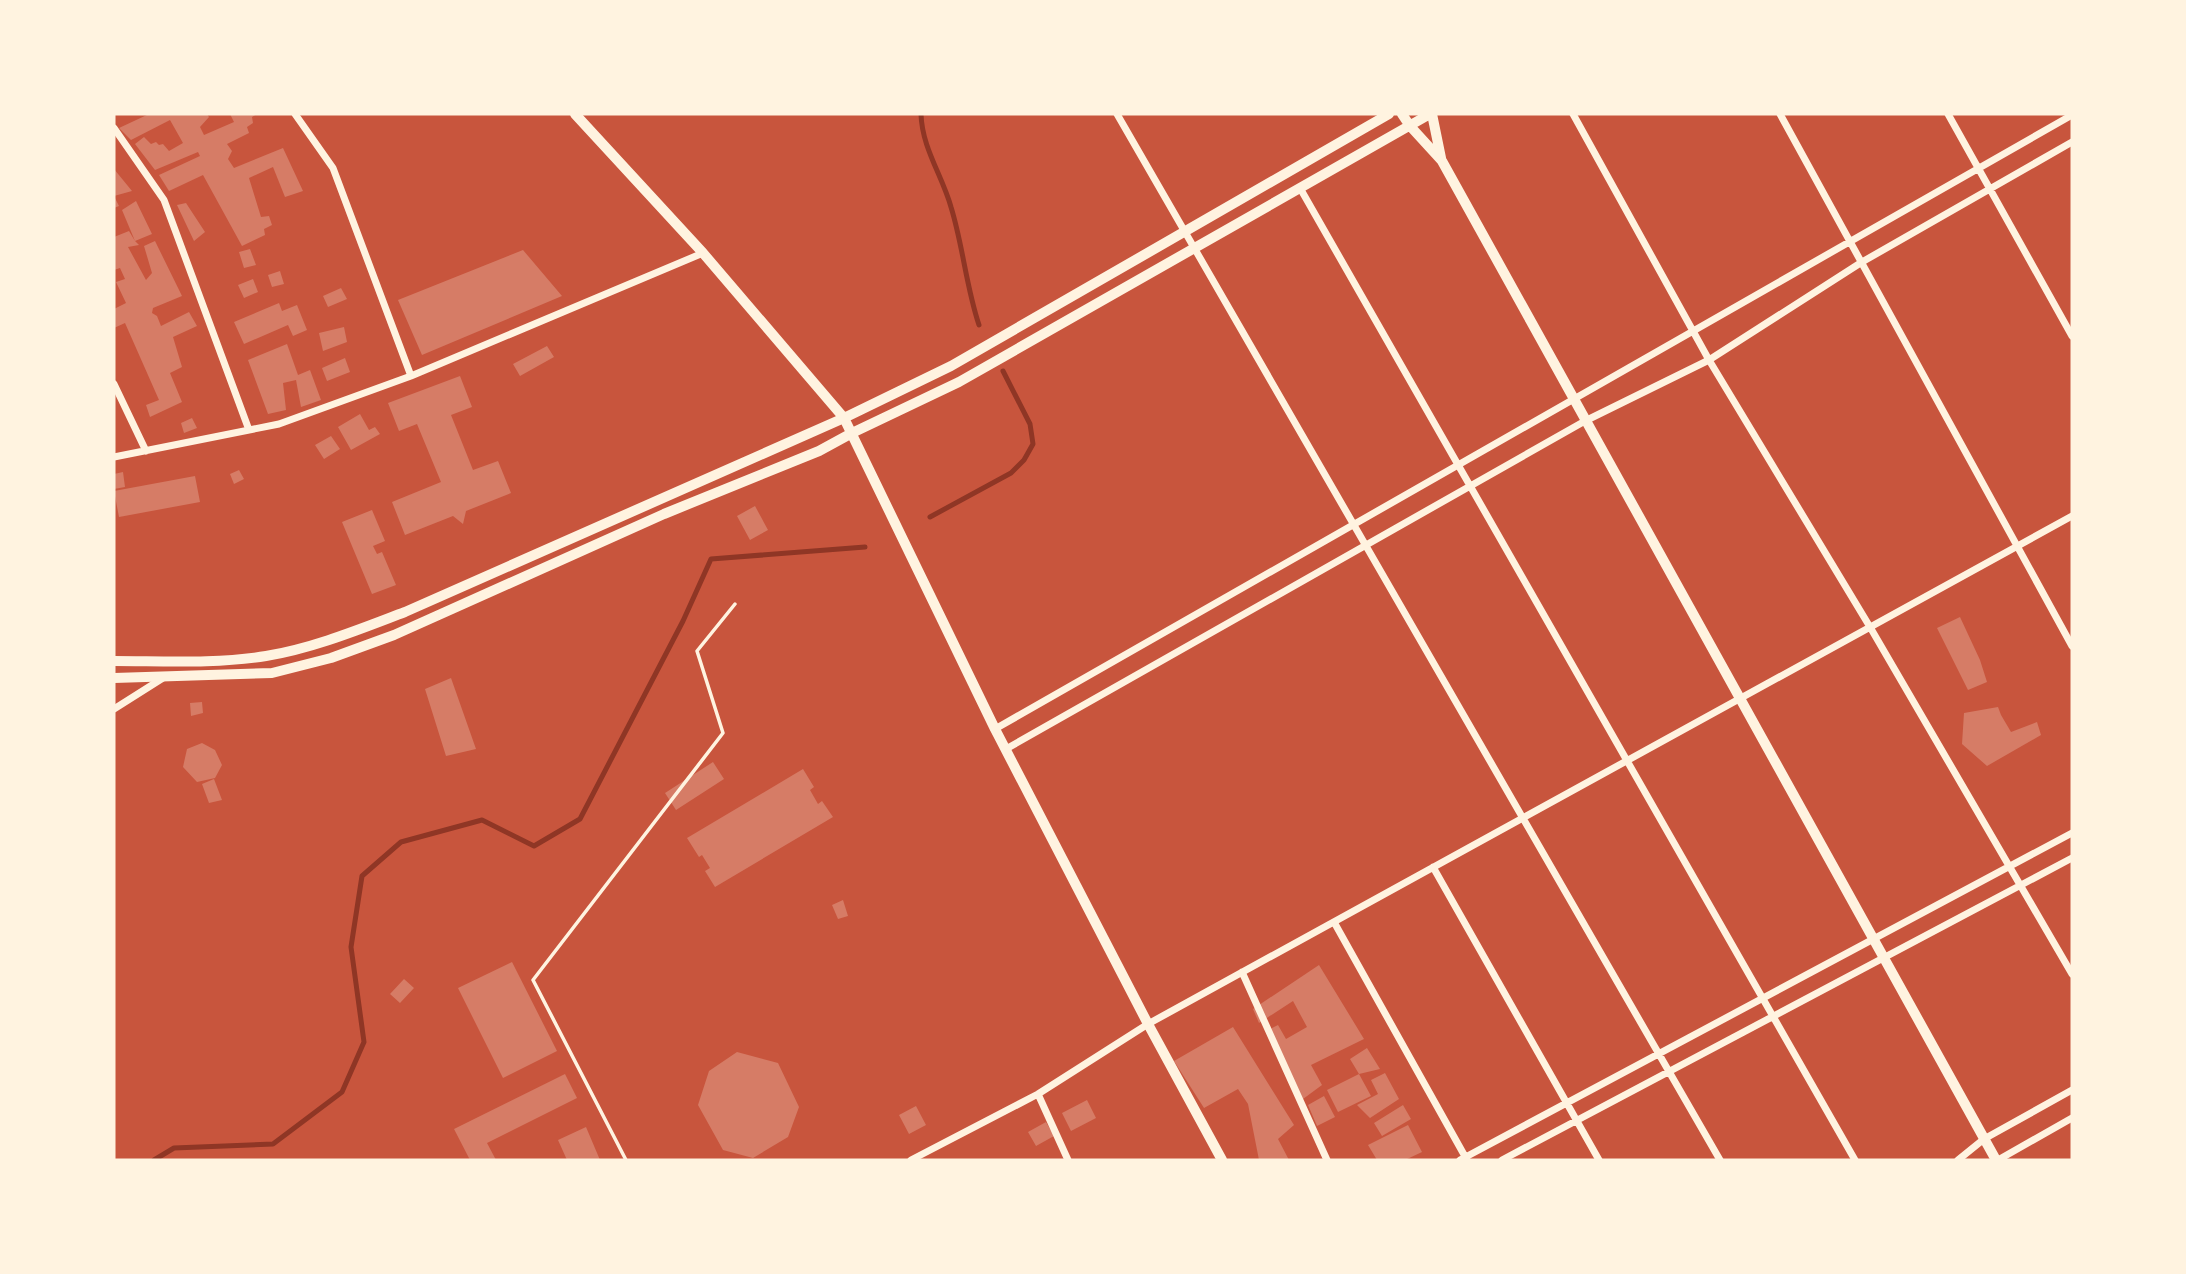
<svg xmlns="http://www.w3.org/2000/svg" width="2186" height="1274" viewBox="0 0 2186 1274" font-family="'Varela Round',sans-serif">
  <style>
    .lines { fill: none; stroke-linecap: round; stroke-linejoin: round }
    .stream { stroke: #8f3625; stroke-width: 5 }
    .building { fill: #d67c66 }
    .path { stroke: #fff3e0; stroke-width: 3.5 }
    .minor { stroke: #fff3e0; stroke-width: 7 }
    .tertiary { stroke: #fff3e0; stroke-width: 10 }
  </style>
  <rect width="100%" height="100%" fill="#c8553d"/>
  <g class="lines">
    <path class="stream" d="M921 114C922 148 942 175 951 207 963 246 966 286 979 325
      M930 517 1011 473 1024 460 1033 444 1030 424 1003 371
      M154 1160 174 1148 273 1144 342 1092 364 1042 351 947 362 876 401 842 482 820 534 846 580 819 683 621 711 559 865 547"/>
  </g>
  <path class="building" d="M149 114H207L209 117 200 127 204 135 234 122 230 114H257L252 117 253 123 247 127 249 133 227 144 232 151 228 159 234 168 283 148 303 191 285 197 273 167 249 178 261 217 269 216 272 225 264 229 265 235 242 246 203 175 169 191 159 175 200 156 198 152 155 170 135 144 144 137 151 144 156 142 159 145 163 144 169 151 183 143 170 120 131 140 119 128Z
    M114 169 132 191 114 196 119 206 114 208Z
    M136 201 152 234 135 241 139 245 128 247 146 280 152 273 144 246 155 241 182 296 153 308 152 313 157 316 161 326 189 312 197 326 173 337 182 367 170 373 182 402 150 417 146 405 159 400 125 323 114 328V309L126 303 116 282 125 279 120 268 114 270V237L129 231 135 241 122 210Z
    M186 203 205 232 194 241 177 205Z
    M250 249 256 265 244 268 239 252Z
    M523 250 562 296 422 355 398 300Z
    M280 271 284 284 272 287 268 275Z
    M253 279 258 292 244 298 238 285Z
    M341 288 347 299 328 307 323 296Z
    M279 303 282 311 297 305 307 330 293 336 288 325 244 344 234 322Z
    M344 327 347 342 323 351 319 333Z
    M287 344 298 375 310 370 321 400 301 407 296 380 283 383 286 410 268 414 248 360Z
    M547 346 554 357 520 376 513 364Z
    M345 358 350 372 327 381 322 368Z
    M460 376 472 407 451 415 473 470 498 461 511 493 466 511 463 524 453 516 405 535 392 502 441 482 417 424 399 431 388 403Z
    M360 414 369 430 375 427 380 434 351 450 338 427Z
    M192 418 197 428 184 433 181 423Z
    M331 436 340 449 324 459 315 445Z
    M239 470 244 479 234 484 230 474Z
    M123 472 125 487 114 489V474Z
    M195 476 200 502 119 517 114 491Z
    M755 506 768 530 750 540 737 516Z
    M372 510 385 541 373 546 377 554 382 552 396 585 372 594 342 522Z
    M1960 617 1980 660 1987 682 1968 690 1937 628Z
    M451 678 476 749 446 756 425 689Z
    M202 702 203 713 191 716 190 703Z
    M1998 707 2001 715 2011 732 2037 722 2041 735 1987 766 1962 744 1964 713Z
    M202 743 215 750 222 765 215 778 197 782 183 767 187 749Z
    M713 762 724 779 676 810 665 793Z
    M803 769 814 787 810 790 818 804 822 801 833 817 715 887 705 871 710 868 702 855 699 857 687 838Z
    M214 779 222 800 209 803 202 784Z
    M843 900 848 916 838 919 832 905Z
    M512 962 557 1051 503 1078 458 988Z
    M1319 965 1364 1039 1311 1065 1322 1085 1303 1099 1266 1031 1278 1025 1286 1039 1307 1027 1293 1001 1259 1023 1253 1009Z
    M404 979 414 988 400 1003 390 994Z
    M1233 1027 1294 1125 1278 1139 1289 1160H1259L1248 1104 1238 1089 1204 1108 1174 1061Z
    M1367 1048 1380 1069 1359 1074 1350 1059Z
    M737 1052 778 1063 799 1107 788 1137 753 1158 723 1150 698 1105 709 1071Z
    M1385 1073 1399 1099 1370 1118 1357 1105 1378 1094 1371 1080Z
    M565 1074 577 1098 487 1143 496 1160H470L454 1129Z
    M1359 1074 1371 1096 1338 1112 1327 1090Z
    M1324 1096 1335 1117 1317 1126 1308 1105Z
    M1087 1100 1096 1118 1071 1131 1062 1113Z
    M1403 1105 1411 1119 1382 1136 1374 1123Z
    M916 1106 926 1125 909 1134 899 1115Z
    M1046 1122 1054 1136 1036 1146 1028 1132Z
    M1408 1125 1422 1152 1405 1160H1377L1368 1145Z
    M586 1127 600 1160H567L558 1140Z"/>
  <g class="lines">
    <path class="path" d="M626 1160 533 980 723 733 697 651 735 604"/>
    <path class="minor" d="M295 114 333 168 411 376
      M1117 114 1720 1160
      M1573 114 1709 360 1870 627 2072 974
      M1780 114 2072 646
      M1948 114 2072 336
      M114 128 164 200 249 430
      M1300 188 1855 1160
      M114 384 146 451
      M114 457 279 424 411 376 703 253
      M114 709 163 678
      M995 729 2072 115
      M1006 749 1585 421 1709 360 1862 262 2072 142
      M1433 867 1599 1160
      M1334 922 1467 1160
      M1242 972 1327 1160
      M1038 1094 1068 1160
      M911 1160 1038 1094 1148 1024 2072 516
      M1460 1160 2072 833
      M1502 1160 2072 858
      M1958 1160 1984 1139 2072 1090
      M1998 1160 2072 1118"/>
    <path class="tertiary" d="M575 114 703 253 844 418 995 729 1148 1024 1222 1160
      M1402 114 1410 126 1442 161 1996 1160
      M1432 114 1441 158
      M114 661C164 661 216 664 266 656 314 648 360 629 405 612L844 418 951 366 1389 114
      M114 678 272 673 331 658 394 635 664 514 819 451 852 433 959 382 1430 114"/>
  </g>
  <rect width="2186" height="1274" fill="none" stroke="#fff3e0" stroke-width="231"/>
</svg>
